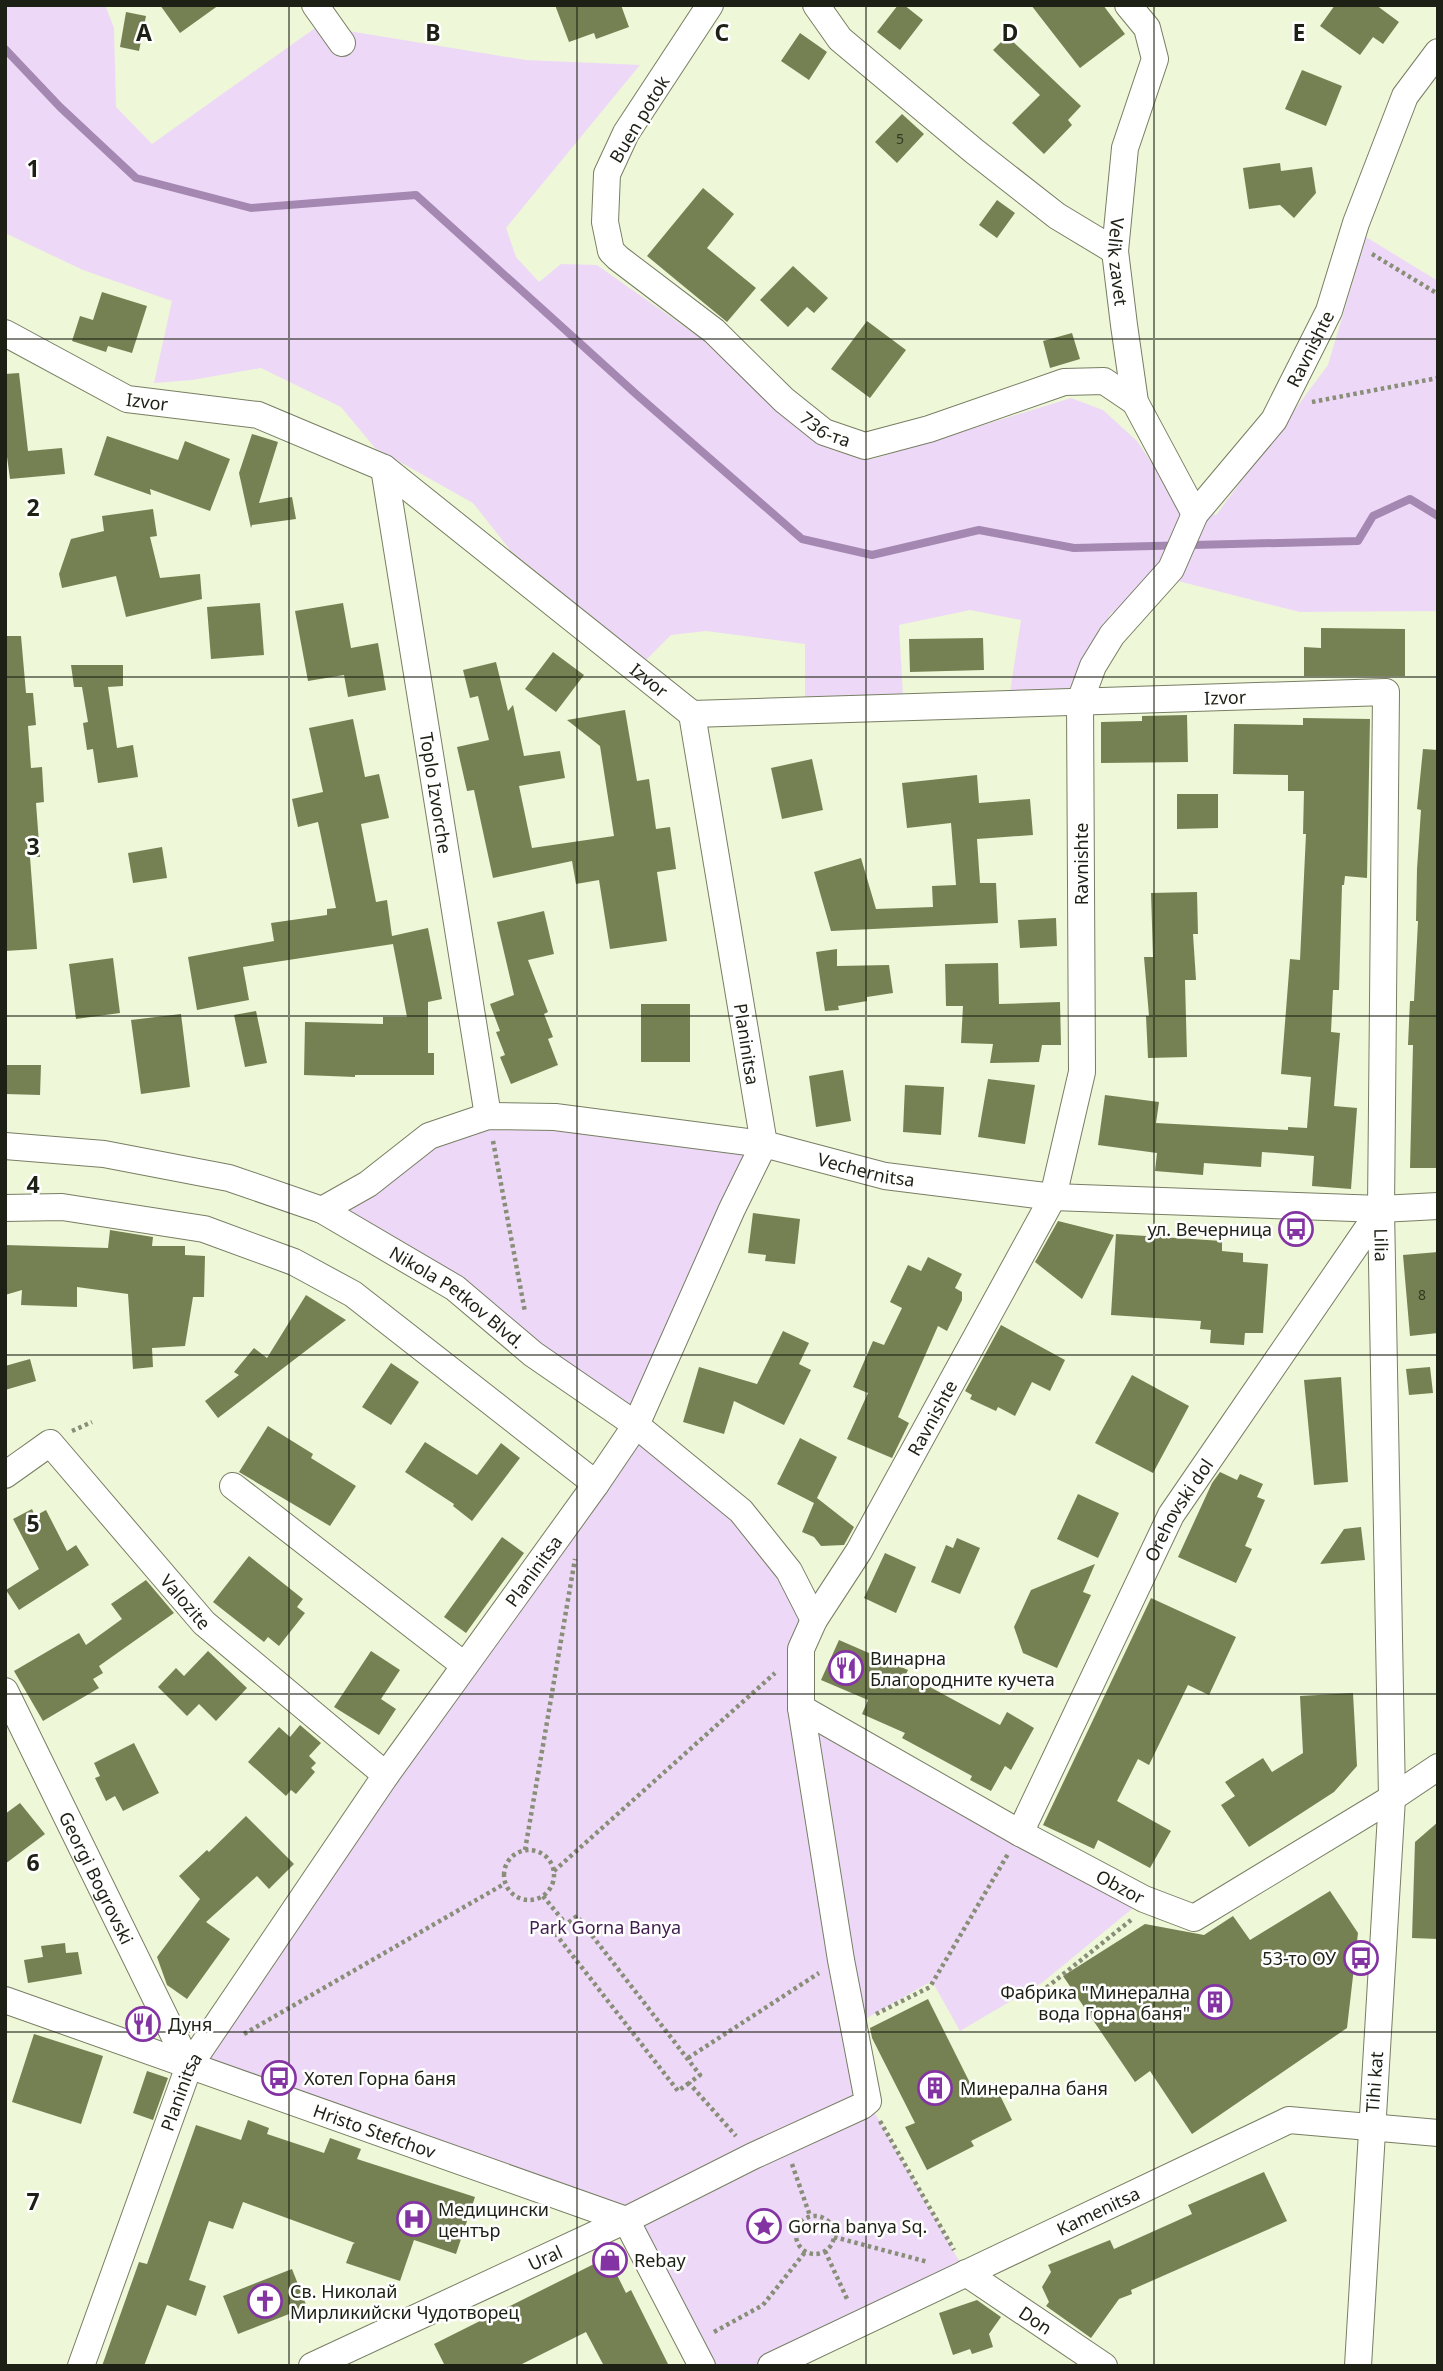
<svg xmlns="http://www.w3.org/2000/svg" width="1443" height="2371" viewBox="0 0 1443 2371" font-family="'Noto Sans',sans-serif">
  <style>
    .green { fill: #edd9f7 }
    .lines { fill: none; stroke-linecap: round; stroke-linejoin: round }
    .stream { stroke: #a488b1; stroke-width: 8 }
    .building { fill: #768153 }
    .minor-casing { stroke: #777e63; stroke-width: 28 }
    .path { stroke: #888e78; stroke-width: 4.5; stroke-dasharray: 3.5 3.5; stroke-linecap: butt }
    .minor { stroke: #fff; stroke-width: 26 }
    .grid { fill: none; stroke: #1d2014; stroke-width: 2; stroke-opacity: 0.55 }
    .labels { text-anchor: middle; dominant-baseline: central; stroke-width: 5; stroke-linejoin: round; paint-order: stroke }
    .number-label { font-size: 14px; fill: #333824 }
    .street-label { font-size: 18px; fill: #1d2014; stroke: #fff }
    .poi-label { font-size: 18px; fill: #1d2014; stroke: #fff; text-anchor: start }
    .park-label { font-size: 18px; fill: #411c4f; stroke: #fff }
    .grid-label { font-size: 23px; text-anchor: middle; font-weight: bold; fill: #1d2014; stroke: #fff; stroke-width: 5; stroke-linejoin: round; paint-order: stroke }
  </style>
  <rect width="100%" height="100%" fill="#eef7d7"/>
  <path class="green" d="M5 5H105L114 28 116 107 152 144 318 26 526 60 640 65 506 228 516 257 539 282 561 264 597 265 702 339 772 406 835 451 873 459 1071 398 1103 410 1137 441 1177 501 1216 515 1328 365 1366 237 1438 281V611L1300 612 1178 581 1111 613 1069 689 1010 692 1021 620 970 610 899 625 903 697 805 698V644L706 631 671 635 646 660 511 551 473 503 375 448 341 407 261 368 192 380 154 383 172 301 83 270 5 233Z
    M488 1116 764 1144 636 1425 741 1511 814 1620 801 1708 1144 1899 1043 1982 960 2031 932 1981 853 2026 868 2101 966 2273 771 2366H702L626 2220 189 2066 635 1426 322 1210Z"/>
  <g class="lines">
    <path class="stream" d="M5 49 60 107 136 178 251 208 416 195 636 394 802 539 872 555 979 530 1074 548 1358 541 1373 516 1410 499 1438 516"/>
  </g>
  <path class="building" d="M160 5H219L180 33Z
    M555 5H621L629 27 596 39 594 33 569 42Z
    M898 5H904L923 20 900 50 877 32Z
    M1031 5H1103L1125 34 1080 68Z
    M1335 5H1376L1399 22 1383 44 1373 37 1360 55 1320 26Z
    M126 12 146 16 139 51 120 47Z
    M800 33 827 52 809 80 781 61Z
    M1007 36 1081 106 1068 120 1072 125 1044 154 1012 123 1040 95 993 50Z
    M1302 70 1342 86 1326 126 1285 109Z
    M902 114 924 134 897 163 875 142Z
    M1280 163 1281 171 1312 167 1316 193 1294 218 1280 205 1249 209 1243 168Z
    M703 188 734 214 707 248 756 288 727 322 647 256Z
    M997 200 1015 213 997 238 979 225Z
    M793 266 828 298 814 313 807 307 788 327 760 300Z
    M102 292 147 306 132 353 108 346 106 352 72 341 80 316 93 320Z
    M867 321 906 350 870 398 831 369Z
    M1072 333 1080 359 1050 368 1043 341Z
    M19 373 28 451 62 448 65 474 10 479 5 442V374Z
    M252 434 278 442 259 503 292 497 296 519 252 525 251 528 239 473Z
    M107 436 178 460 185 441 230 459 210 511 150 489 151 495 94 475Z
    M153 509 157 536 150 537 160 578 200 574 202 599 126 617 116 576 62 588 59 574 71 539 104 531 102 516Z
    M260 603 264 655 211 659 207 607Z
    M343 603 351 648 378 643 386 690 348 697 344 675 308 681 295 611Z
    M1321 628 1405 629V676H1304V647L1321 648Z
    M5 636H21L26 693H33L36 725 28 726 31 768 42 767 44 802 36 803 40 857H30L37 949 5 951Z
    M983 638 984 670 910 672 909 639Z
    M553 652 584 675 556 712 525 689Z
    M496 662 508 711 513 705 524 756 560 751 565 778 519 786 532 848 614 836 600 746 567 720 625 710 637 781 649 779 656 829 670 827 676 869 657 872 667 941 610 949 599 880 576 884 572 861 493 878 474 790 467 791 457 747 489 740 478 696 470 698 463 670Z
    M71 665H123V686L108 687 117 748 133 745 138 777 98 783 93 749 87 750 83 723 88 722 82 687H74Z
    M1187 715 1188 762 1101 763V722L1142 721V716Z
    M1303 718 1370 719 1367 878 1345 876 1344 885H1342L1339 990H1333L1331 1032 1340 1033 1334 1106 1357 1108 1351 1189 1312 1186 1314 1156 1262 1152 1261 1167 1204 1163 1203 1175 1155 1171 1157 1153 1098 1145 1105 1095 1159 1102 1156 1123 1288 1130V1127L1307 1128 1311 1077 1281 1074 1290 959 1300 960 1306 834H1303L1304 791H1288V775L1233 774 1234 724 1303 725Z
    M353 719 365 777 379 774 389 818 361 824 376 902 387 900 392 936 428 928 442 999 428 1002V1053H434V1075H355V1077L304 1075 305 1022 383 1024V1017H407L393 944 243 967 249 1000 197 1010 188 957 274 941 271 923 327 915V909L336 908 318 822 298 827 292 799 323 792 309 728Z
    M1423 749 1438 750V1168H1410L1413 1045H1408L1410 1001H1414L1418 921H1416L1417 869 1421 810 1417 809Z
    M812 759 823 810 782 819 771 768Z
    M977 775 979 803 1030 799 1033 835 977 839 980 883H996L998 923 831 931 814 872 861 858 876 909 933 907 932 886 956 885 951 823 907 828 902 783Z
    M1177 794H1218V828L1177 829Z
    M162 847 167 878 133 883 128 853Z
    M1197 892 1198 934H1193L1196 980H1185L1187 1057 1148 1058 1146 1016H1149L1144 957H1153L1151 893Z
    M544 911 554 954 528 960 548 1012 544 1014 553 1037 548 1039 558 1065 511 1084 500 1057 505 1055 496 1032 500 1031 490 1004 514 995 497 922Z
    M1056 918 1057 946 1020 948 1018 920Z
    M837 949V966L889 965 893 993 867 997V1001L838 1006 839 1010 825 1011 816 952Z
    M113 958 120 1013 76 1019 69 964Z
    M998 963 999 1004 1060 1002 1061 1045H1042L1039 1062 990 1063 993 1044 961 1043 963 1006H946L945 964Z
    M641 1004H690V1062H641Z
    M256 1011 267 1063 245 1067 234 1015Z
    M181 1014 190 1087 141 1094 131 1020Z
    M5 1065H41L40 1095 5 1094Z
    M843 1070 851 1121 816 1127 809 1076Z
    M988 1079 1035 1085 1025 1144 978 1137Z
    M905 1085 944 1087 941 1135 903 1132Z
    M753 1213 800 1219 795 1264 765 1261 766 1255 748 1253Z
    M1058 1221 1114 1235 1082 1299 1035 1262Z
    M110 1230 153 1237 152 1246H185V1255L205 1256 204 1297H193L185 1346 152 1348 153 1367 133 1369 128 1294 77 1287V1307L21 1305 22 1290 5 1295V1245L108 1248Z
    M1116 1234 1222 1241V1251L1243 1253V1262L1268 1264 1263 1333H1245L1244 1345 1210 1343 1211 1330 1200 1329 1201 1321 1111 1315Z
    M1438 1252V1333L1410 1336 1403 1255Z
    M928 1257 962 1274 955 1288 962 1292V1300L947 1331 938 1326 898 1417 909 1423 892 1458 847 1439 868 1393 853 1387 873 1341 884 1345 902 1308 890 1302 908 1265 921 1271Z
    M306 1295 346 1320 218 1418 205 1401 239 1375 234 1372 254 1348 267 1358Z
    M1001 1325 1065 1360 1050 1391 1032 1382 1015 1416 998 1407 996 1411 970 1399 972 1395 965 1391Z
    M783 1331 809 1343 799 1364 811 1370 784 1425 734 1401 724 1434 683 1422 699 1367 757 1384Z
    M30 1359 36 1381 5 1390V1366Z
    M391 1363 419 1382 391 1425 362 1407Z
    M1430 1367 1433 1393 1409 1395 1406 1369Z
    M1132 1375 1189 1406 1153 1473 1095 1443Z
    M1341 1377 1348 1482 1314 1485 1304 1380Z
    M268 1426 313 1454 311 1458 356 1486 330 1526 239 1472Z
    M800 1438 837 1457 817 1498 854 1527 844 1545 821 1546 814 1537 802 1532 814 1503 777 1484Z
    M425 1442 477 1475 501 1443 520 1458 472 1521 453 1506 454 1504 405 1472Z
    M1220 1472 1237 1480 1240 1474 1263 1484 1257 1497 1265 1500 1245 1546 1252 1549 1236 1583 1178 1557 1212 1483Z
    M1078 1494 1119 1513 1098 1558 1057 1539Z
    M32 1509 35 1516 46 1510 67 1551 76 1545 89 1565 19 1610 6 1590 39 1569 13 1519Z
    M1361 1527 1365 1560 1320 1564 1344 1529Z
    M502 1537 524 1553 466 1633 444 1617Z
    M957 1538 980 1548 960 1594 931 1582 946 1545 953 1548Z
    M885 1553 916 1567 896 1613 864 1598Z
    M249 1556 303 1599 297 1607 305 1613 279 1646 268 1637 264 1642 213 1602Z
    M1095 1564 1083 1592 1091 1595 1057 1668 1023 1653 1014 1627 1031 1590Z
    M146 1580 174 1613 99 1666 103 1673 93 1679 99 1688 43 1721 14 1671 79 1633 86 1645 122 1619 111 1604Z
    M1151 1598 1236 1637 1209 1695 1188 1685 1149 1765 1138 1759 1117 1801 1171 1831 1150 1868 1098 1840 1094 1849 1043 1825Z
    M839 1640 908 1670 906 1674 1000 1725 1007 1712 1034 1728 1011 1770 1005 1766 991 1791 970 1780 972 1776 902 1738 905 1733 862 1714 868 1700 821 1680Z
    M208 1651 247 1688 216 1721 199 1704 187 1716 158 1687 176 1668 184 1676Z
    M371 1651 400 1670 381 1699 396 1709 379 1735 334 1707Z
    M1353 1693 1357 1766 1334 1792 1249 1847 1221 1805 1235 1796 1225 1782 1263 1758 1272 1772 1303 1753 1300 1696Z
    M300 1725 321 1743 309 1756 316 1763 311 1768 315 1772 296 1794 291 1790 286 1796 248 1762 279 1727 290 1737Z
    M134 1743 159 1793 123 1811 115 1796 106 1801 95 1778 100 1776 94 1763Z
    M20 1803 45 1834 5 1864V1814Z
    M246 1816 294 1864 269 1889 257 1876 206 1922 230 1939 187 1999 167 1985 157 1957 200 1899 179 1876 207 1850 209 1852Z
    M1438 1822V1939L1412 1938 1415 1842Z
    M1330 1891 1358 1933 1347 2028 1192 2134 1150 2071 1135 2082 1063 1976 1145 1924 1204 1935 1233 1916 1250 1940Z
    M65 1943 66 1953 78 1952 82 1974 28 1983 24 1960 43 1957 41 1946Z
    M928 1999 975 2093 994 2083 1012 2120 971 2141 974 2146 927 2170 905 2127 915 2123 872 2038 870 2028Z
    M34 2034 103 2056 81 2124 12 2102Z
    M147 2071 168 2078 153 2120 133 2113Z
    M248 2120 269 2128 267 2134 324 2153 330 2138 361 2149 357 2159 475 2197 456 2254 414 2240 400 2281 346 2263 353 2244 355 2243 243 2202 233 2229 209 2221 189 2280 206 2286 196 2316 167 2305 144 2366H102L139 2262 147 2264 196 2125 241 2140Z
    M1264 2172 1287 2221 1131 2290 1132 2294 1119 2299 1091 2338 1046 2306 1049 2302 1042 2287 1051 2272 1048 2265 1110 2240 1114 2249 1192 2214 1188 2205Z
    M608 2257 626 2293 631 2290 669 2366H604L586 2332 518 2366H445L434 2344Z
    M292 2269 307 2307 238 2334 223 2296Z
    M977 2300 1001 2317 989 2334 993 2347 972 2354 970 2349 953 2355 939 2313Z"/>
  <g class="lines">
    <g class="minor-casing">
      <g id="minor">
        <path d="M315 5 342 43"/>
        <path id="s1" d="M710 5 626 133 607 174 605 222 611 251 618 258 714 331 784 400 824 432 865 446 929 429 1064 382 1104 381 1135 402"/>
        <path d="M816 5 840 39 974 151 1057 216 1115 251"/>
        <path id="s2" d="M1128 5 1147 28 1155 59 1125 148 1115 251 1124 325 1135 402 1195 514"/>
        <path id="s3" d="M5 333 127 399 258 415 384 468 692 714 1386 692 1381 1209 1392 1798 1358 2366"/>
        <path id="s4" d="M384 468 488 1116"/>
        <path id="s5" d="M5 1146 104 1154 229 1178 322 1210 455 1288 533 1354 636 1425 741 1511 789 1571 814 1620"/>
        <path d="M5 1208 62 1207 204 1229 294 1262 353 1294 596 1484"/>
        <path id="s6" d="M322 1210 368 1184 429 1136 488 1116 555 1117 764 1144 885 1176 1053 1197 1381 1209 1438 1206"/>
        <path id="s7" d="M5 1475 50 1443 204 1623 386 1775"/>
        <path d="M233 1486 464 1665"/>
        <path id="s8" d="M5 1691 189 2066"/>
        <path id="s9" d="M801 1708 1020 1833 1144 1899 1194 1918 1392 1798 1438 1767"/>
        <path id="s10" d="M1020 1833 1171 1515 1381 1209"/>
        <path id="s11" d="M5 2000 626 2220"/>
        <path d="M626 2220 702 2366"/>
        <path id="s12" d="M966 2273 1104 2366"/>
        <path id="s13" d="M81 2366 189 2066 386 1775 596 1484 636 1425 732 1209 764 1144 692 714"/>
        <path id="s14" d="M312 2366 626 2220 753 2156 862 2106 868 2101 841 1960 801 1708V1649L814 1620 859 1551 1053 1197 1082 1072 1080 701 1093 666 1112 635 1171 569 1195 514 1274 420 1329 311 1356 223 1405 96 1438 52"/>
        <path id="s15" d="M771 2366 1289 2120 1438 2133"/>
      </g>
    </g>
    <path class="path" d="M1372 254 1438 294
      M1312 402 1438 378
      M493 1141 525 1312
      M72 1431 92 1422
      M504 1875a25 25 0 1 1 50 0a25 25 0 1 1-50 0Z
      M525 1850 575 1559
      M554 1871 775 1673
      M543 1896 566 1924
      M1041 1992 1131 1920
      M876 2014 930 1987 1008 1854
      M244 2034 504 1884
      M688 2058 819 1973
      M689 2083 678 2091 555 1933 577 1916 700 2075 689 2083 736 2136
      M880 2121 954 2250
      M792 2164 810 2216
      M796 2235a19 19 0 1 1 38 0a19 19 0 1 1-38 0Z
      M834 2237 928 2262
      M825 2251 848 2301
      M714 2332 763 2305 806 2251"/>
    <use href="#minor" class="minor"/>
  </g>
  <path class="grid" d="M289 5V2366M577 5V2366M866 5V2366M1154 5V2366M5 339H1438M5 677H1438M5 1016H1438M5 1355H1438M5 1694H1438M5 2032H1438"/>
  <defs>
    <g id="bus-ring" transform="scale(1.75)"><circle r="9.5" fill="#fff" stroke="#8433a3" stroke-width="1.5"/><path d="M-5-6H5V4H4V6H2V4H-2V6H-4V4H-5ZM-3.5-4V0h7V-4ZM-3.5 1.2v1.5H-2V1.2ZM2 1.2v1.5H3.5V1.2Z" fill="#8433a3"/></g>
    <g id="restaurant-ring" transform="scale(1.75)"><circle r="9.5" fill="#fff" stroke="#8433a3" stroke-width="1.5"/><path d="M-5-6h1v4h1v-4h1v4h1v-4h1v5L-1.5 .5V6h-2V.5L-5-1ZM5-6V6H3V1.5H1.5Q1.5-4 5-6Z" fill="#8433a3"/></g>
    <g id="building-ring" transform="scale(1.75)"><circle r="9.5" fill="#fff" stroke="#8433a3" stroke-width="1.5"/><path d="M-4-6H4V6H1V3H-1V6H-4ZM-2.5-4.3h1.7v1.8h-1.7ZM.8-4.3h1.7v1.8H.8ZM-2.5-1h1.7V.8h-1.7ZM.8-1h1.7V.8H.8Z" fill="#8433a3"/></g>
    <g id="hospital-ring" transform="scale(1.75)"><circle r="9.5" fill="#fff" stroke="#8433a3" stroke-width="1.5"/><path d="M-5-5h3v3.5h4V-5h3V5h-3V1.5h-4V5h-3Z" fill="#8433a3"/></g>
    <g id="sight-ring" transform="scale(1.75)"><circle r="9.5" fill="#fff" stroke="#8433a3" stroke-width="1.5"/><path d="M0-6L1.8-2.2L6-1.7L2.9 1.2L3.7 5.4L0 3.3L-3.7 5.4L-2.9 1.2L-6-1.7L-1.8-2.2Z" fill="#8433a3"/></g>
    <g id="shop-ring" transform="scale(1.75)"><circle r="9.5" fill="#fff" stroke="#8433a3" stroke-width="1.5"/><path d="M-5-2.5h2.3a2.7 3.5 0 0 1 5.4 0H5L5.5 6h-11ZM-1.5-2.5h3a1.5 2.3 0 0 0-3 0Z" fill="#8433a3"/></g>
    <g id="church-ring" transform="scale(1.75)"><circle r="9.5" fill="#fff" stroke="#8433a3" stroke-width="1.5"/><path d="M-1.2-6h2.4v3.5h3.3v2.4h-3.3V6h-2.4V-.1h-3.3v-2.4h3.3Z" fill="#8433a3"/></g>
  </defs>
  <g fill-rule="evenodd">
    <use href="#bus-ring" x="1296" y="1229"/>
    <use href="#restaurant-ring" x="846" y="1668"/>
    <use href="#bus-ring" x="1361" y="1958"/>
    <use href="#building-ring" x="1215" y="2002"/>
    <use href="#restaurant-ring" x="143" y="2024"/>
    <use href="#bus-ring" x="279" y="2078"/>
    <use href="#building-ring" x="935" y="2088"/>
    <use href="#hospital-ring" x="414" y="2219"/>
    <use href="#sight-ring" x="764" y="2226"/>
    <use href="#shop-ring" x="610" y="2260"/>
    <use href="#church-ring" x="265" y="2301"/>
  </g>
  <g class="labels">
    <g class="number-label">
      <text x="900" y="138">5</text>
      <text x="1422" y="1294">8</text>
    </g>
    <g class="street-label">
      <text transform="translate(639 119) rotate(-59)">Buen potok</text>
      <text stroke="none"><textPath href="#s2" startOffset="270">Velik zavet</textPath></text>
      <text stroke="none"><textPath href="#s14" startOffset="2516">Ravnishte</textPath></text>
      <text stroke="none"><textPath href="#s3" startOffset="159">Izvor</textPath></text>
      <text stroke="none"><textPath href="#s1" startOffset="556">736-та</textPath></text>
      <text stroke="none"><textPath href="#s3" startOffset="747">Izvor</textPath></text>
      <text stroke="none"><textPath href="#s3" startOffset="1335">Izvor</textPath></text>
      <text stroke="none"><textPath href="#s4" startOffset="329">Toplo Izvorche</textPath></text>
      <text transform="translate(1081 864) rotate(-90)">Ravnishte</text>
      <text transform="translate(747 1044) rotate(81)">Planinitsa</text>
      <text stroke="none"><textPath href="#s6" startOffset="576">Vechernitsa</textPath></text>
      <text stroke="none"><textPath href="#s3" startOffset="2049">Lilia</textPath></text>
      <text stroke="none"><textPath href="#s5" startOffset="486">Nikola Petkov Blvd.</textPath></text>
      <text stroke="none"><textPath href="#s14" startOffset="1340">Ravnishte</textPath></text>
      <text stroke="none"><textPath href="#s10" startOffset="360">Orehovski dol</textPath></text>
      <text stroke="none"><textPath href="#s13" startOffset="922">Planinitsa</textPath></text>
      <text stroke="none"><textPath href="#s7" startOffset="264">Valozite</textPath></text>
      <text stroke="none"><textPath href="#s8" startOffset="208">Georgi Bogrovski</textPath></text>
      <text stroke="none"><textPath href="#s9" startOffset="366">Obzor</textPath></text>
      <text transform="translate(1374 2082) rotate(-86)">Tihi kat</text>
      <text stroke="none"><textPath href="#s13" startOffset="292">Planinitsa</textPath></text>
      <text stroke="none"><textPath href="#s11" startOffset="392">Hristo Stefchov</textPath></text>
      <text stroke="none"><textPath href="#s15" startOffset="362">Kamenitsa</textPath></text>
      <text stroke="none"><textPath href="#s14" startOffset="257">Ural</textPath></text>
      <text stroke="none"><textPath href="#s12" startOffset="84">Don</textPath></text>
    </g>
    <g class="poi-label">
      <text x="1272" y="1229" text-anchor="end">ул. Вечерница</text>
      <text x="870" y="1658">Винарна<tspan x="870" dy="21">Благородните кучета</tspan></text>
      <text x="1336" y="1958" text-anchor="end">53-то ОУ</text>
      <text x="1190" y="1992" text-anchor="end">Фабрика "Минерална<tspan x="1190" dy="21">вода Горна баня"</tspan></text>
      <text x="168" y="2024">Дуня</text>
      <text x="304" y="2078">Хотел Горна баня</text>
      <text x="960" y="2088">Минерална баня</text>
      <text x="438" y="2209">Медицински<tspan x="438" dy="21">център</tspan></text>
      <text x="788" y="2226">Gorna banya Sq.</text>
      <text x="634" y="2260">Rebay</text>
      <text x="290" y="2291">Св. Николай<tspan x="290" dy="21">Мирликийски Чудотворец</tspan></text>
    </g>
    <g class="park-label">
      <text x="605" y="1927">Park Gorna Banya</text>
    </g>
  </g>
  <g class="grid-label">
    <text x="144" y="41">A</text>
    <text x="433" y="41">B</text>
    <text x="722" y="41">C</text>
    <text x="1010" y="41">D</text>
    <text x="1299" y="41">E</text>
    <text x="33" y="177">1</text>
    <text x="33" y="516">2</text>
    <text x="33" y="855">3</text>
    <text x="33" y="1193">4</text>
    <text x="33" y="1532">5</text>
    <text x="33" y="1871">6</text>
    <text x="33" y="2210">7</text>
  </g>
  <rect width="1443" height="2371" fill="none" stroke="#1d2014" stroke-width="14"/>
</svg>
